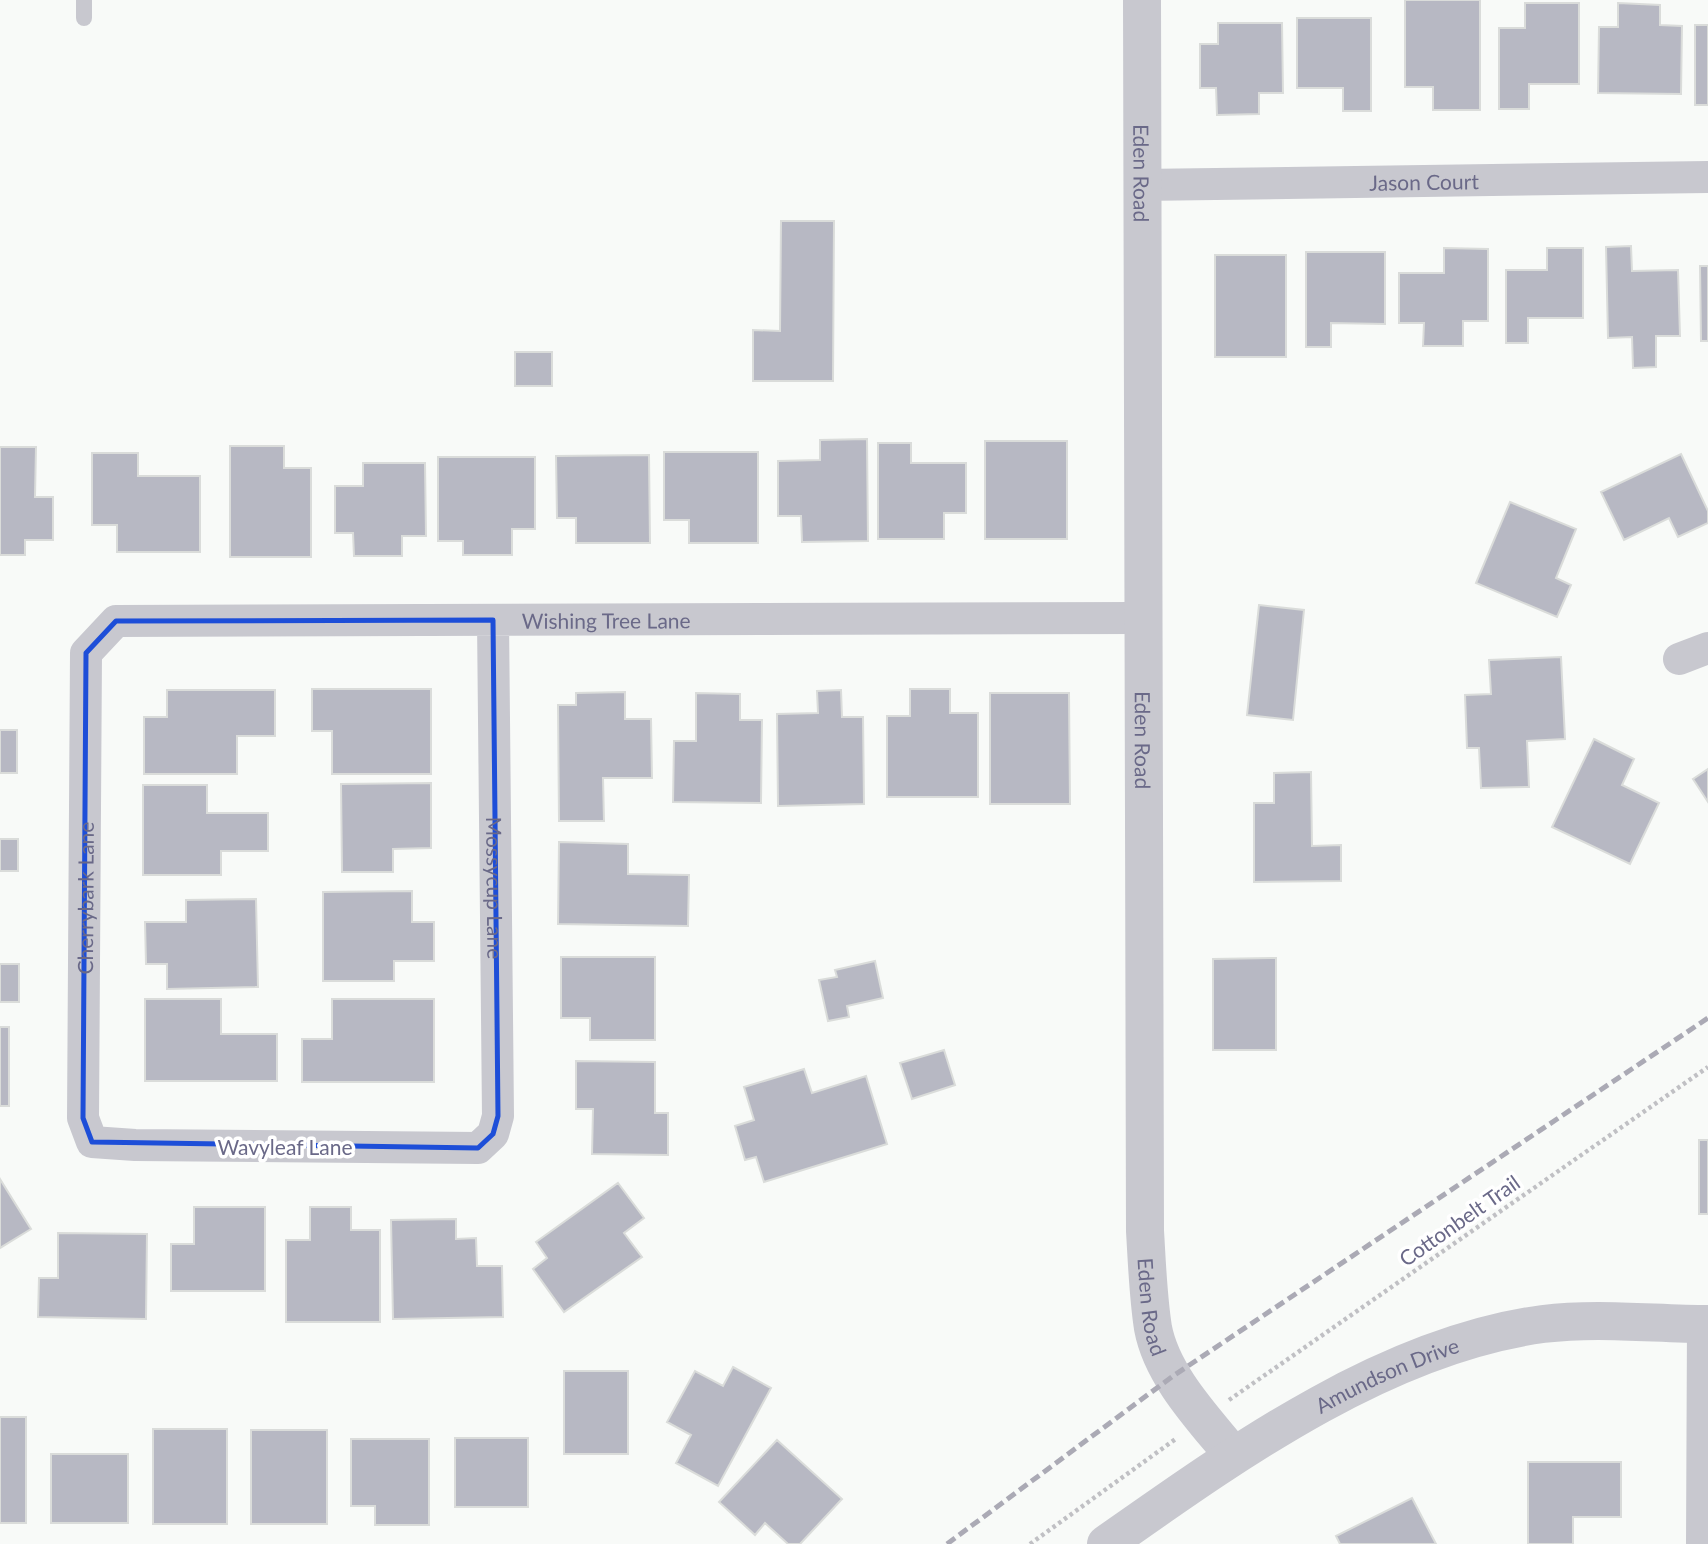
<svg xmlns="http://www.w3.org/2000/svg" width="1708" height="1544" viewBox="0 0 1708 1544" font-family="Lato,sans-serif">
  <style>
    .building { fill: #b7b8c3; stroke: #dadcda; stroke-width: 2 }
    .lines { fill: none; stroke-linecap: round; stroke-linejoin: round }
    .path { stroke: #c0c0c4; stroke-width: 4.5; stroke-dasharray: 3.5 3.5; stroke-linecap: butt }
    .service { stroke: #c8c8cf; stroke-width: 16 }
    .minor { stroke: #c8c8cf; stroke-width: 32 }
    .tertiary { stroke: #c8c8cf; stroke-width: 38 }
    .rail { stroke: #abaab5; stroke-width: 5; stroke-dasharray: 10 5; stroke-linecap: butt }
    .marked { fill: none; stroke: #1d4ed8; stroke-width: 5; stroke-linejoin: round }
    .labels { text-anchor: middle; dominant-baseline: central; stroke-width: 7; stroke-linejoin: round; paint-order: stroke }
    .street-label { font-size: 21px; fill: #6a6988; stroke: #fff }
  </style>
  <rect width="100%" height="100%" fill="#f8faf8"/>
  <path class="building" d="M1405 0H1480V110H1433V87H1405Z
    M1525 3H1579V84H1529V109H1499V28H1525Z
    M1618 3 1660 5V25L1682 26 1681 94 1598 93 1599 27H1618Z
    M1297 18H1371V111H1343V88H1297Z
    M1218 23H1282L1283 93H1259V114L1217 115 1216 88H1200V44H1218Z
    M1695 25H1708V105H1695Z
    M781 221H834L833 381H753V330L780 331Z
    M1631 246 1632 271 1678 270 1680 336H1656V367L1633 368 1632 337 1608 338 1606 247Z
    M1444 248 1488 249V321H1463V346H1423L1424 323H1399V273H1444Z
    M1547 248H1583V318H1528V343H1506V270H1547Z
    M1306 252H1385V324L1331 323V347H1306Z
    M1215 255H1286V357H1215Z
    M1700 266H1708V341H1701Z
    M515 352H552V386H515Z
    M867 439 868 541 802 542 801 516H778V461L820 460V440Z
    M985 441H1067V539H985Z
    M878 443H911V463H966V513H944V539H878Z
    M230 446H284V468H311V557H230Z
    M0 447H36L35 497H53V540H25V555H0Z
    M664 452H758V543H689V520H664Z
    M92 453H138V476H200V552H117V525H92Z
    M1681 454 1708 511V523L1678 537 1669 518 1624 540 1601 492Z
    M649 455 650 543H576V518H557L556 456Z
    M438 457H535V529H512V555H463V541H438Z
    M363 463H425L426 536H402V556H354L353 533H335V486H363Z
    M1510 502 1576 529 1556 578 1571 585 1557 617 1476 583Z
    M1259 605 1304 610 1293 720 1247 715Z
    M1561 657 1565 739 1527 741 1529 787 1481 788 1479 748H1467L1465 695 1491 694 1489 660Z
    M312 689H431V774H332V731H312Z
    M910 689H950V713H978V797H887V716H910Z
    M167 690H275V736H237V774H144V717H167Z
    M841 690 842 717H863L864 804 778 806 777 714 818 713 817 691Z
    M625 692V719H651L652 778H603L604 821H559L558 705H576V693Z
    M696 693 740 694V720H762L761 803 673 802 674 741H696Z
    M990 693H1069L1070 804H990Z
    M0 730H17V773H0Z
    M1594 739 1634 759 1622 785 1659 803 1630 864 1552 827Z
    M1708 769V802L1693 779Z
    M1311 772 1312 846 1341 845V881L1254 882V803H1274V773Z
    M431 783V848L393 849V872H342L341 784Z
    M143 785H207V813H268V851H221V875H143Z
    M0 839H18V871H0Z
    M559 842 628 844V874L689 875 688 926 558 924Z
    M412 891V922H434V961H394V981H323V892Z
    M256 899 258 987 167 989V964H146L145 922H186V900Z
    M561 957H655V1040H590V1018H561Z
    M1276 958V1050H1213V959Z
    M875 961 883 998 847 1006 849 1017 828 1021 819 980 837 977 835 970Z
    M0 964H19V1002H0Z
    M145 999H221V1034H277V1081H145Z
    M332 999H434V1082H302V1039H332Z
    M0 1027H9V1106H0Z
    M944 1050 955 1085 912 1099 900 1063Z
    M576 1061 655 1062V1113H668V1155L592 1154 593 1109H576Z
    M804 1069 812 1093 866 1076 887 1144 764 1182 756 1157 745 1160 735 1126 754 1120 744 1087Z
    M1699 1140H1708V1214H1699Z
    M0 1179 31 1229 0 1248Z
    M618 1183 644 1218 624 1233 642 1257 564 1312 533 1269 547 1258 536 1242Z
    M194 1207H265V1291H171V1244H194Z
    M310 1207H351V1230H380V1322H286V1240H310Z
    M456 1219V1239L476 1238 477 1266H502L503 1317 393 1319 391 1220Z
    M58 1233 147 1234 146 1319 38 1317 39 1278H58Z
    M733 1367 771 1388 718 1486 676 1463 691 1435 667 1422 695 1371 723 1386Z
    M564 1371H628V1454H564Z
    M0 1417H26V1523H0Z
    M153 1429H227V1524H153Z
    M251 1430H327V1524H251Z
    M455 1438H528V1507H455Z
    M351 1439H429V1525H375V1506H351Z
    M777 1440 842 1499 800 1544H788L765 1523 755 1535 719 1502Z
    M51 1454H128V1523H51Z
    M1528 1462H1621V1517H1573V1544H1528Z
    M1412 1498 1436 1544H1340L1336 1536Z"/>
  <g class="lines">
    <path class="path" d="M1229 1400 1708 1067
      M1030 1544 1177 1438"/>
    <path class="service" d="M84 0V18"/>
    <g class="minor">
      <path id="s1" d="M1140 185 1708 177"/>
      <path id="s2" d="M493 620 498 1116 493 1134 478 1148 135 1145 92 1142 83 1118 86 653 116 621 1141 618"/>
      <path d="M1679 659 1708 648"/>
      <path d="M1702 1544 1703 1324"/>
    </g>
    <g class="tertiary">
      <path id="s3" d="M1142 0 1145 1231C1147 1263 1148 1296 1153 1328 1162 1376 1203 1418 1233 1455"/>
      <path id="s4" d="M1106 1544C1234 1454 1385 1345 1543 1324 1598 1317 1654 1324 1708 1324"/>
    </g>
    <path class="rail" d="M947 1544 1173 1376 1708 1018"/>
  </g>
  <path class="marked" d="M493 620 498 1116 493 1134 478 1148 92 1142 83 1118 86 653 116 621Z"/>
  <g class="labels">
    <g class="street-label">
      <text stroke="none"><textPath href="#s3" startOffset="173">Eden Road</textPath></text>
      <text stroke="none"><textPath href="#s1" startOffset="284">Jason Court</textPath></text>
      <text stroke="none"><textPath href="#s2" startOffset="1946">Wishing Tree Lane</textPath></text>
      <text stroke="none"><textPath href="#s3" startOffset="740">Eden Road</textPath></text>
      <text stroke="none"><textPath href="#s2" startOffset="268">Mossycup Lane</textPath></text>
      <text stroke="none"><textPath href="#s2" startOffset="1167">Cherrybark Lane</textPath></text>
      <text x="285" y="1146">Wavyleaf Lane</text>
      <text transform="translate(1459 1220) rotate(-35)">Cottonbelt Trail</text>
      <text stroke="none"><textPath href="#s3" startOffset="1307">Eden Road</textPath></text>
      <text stroke="none"><textPath href="#s4" startOffset="329">Amundson Drive</textPath></text>
    </g>
  </g>
</svg>
